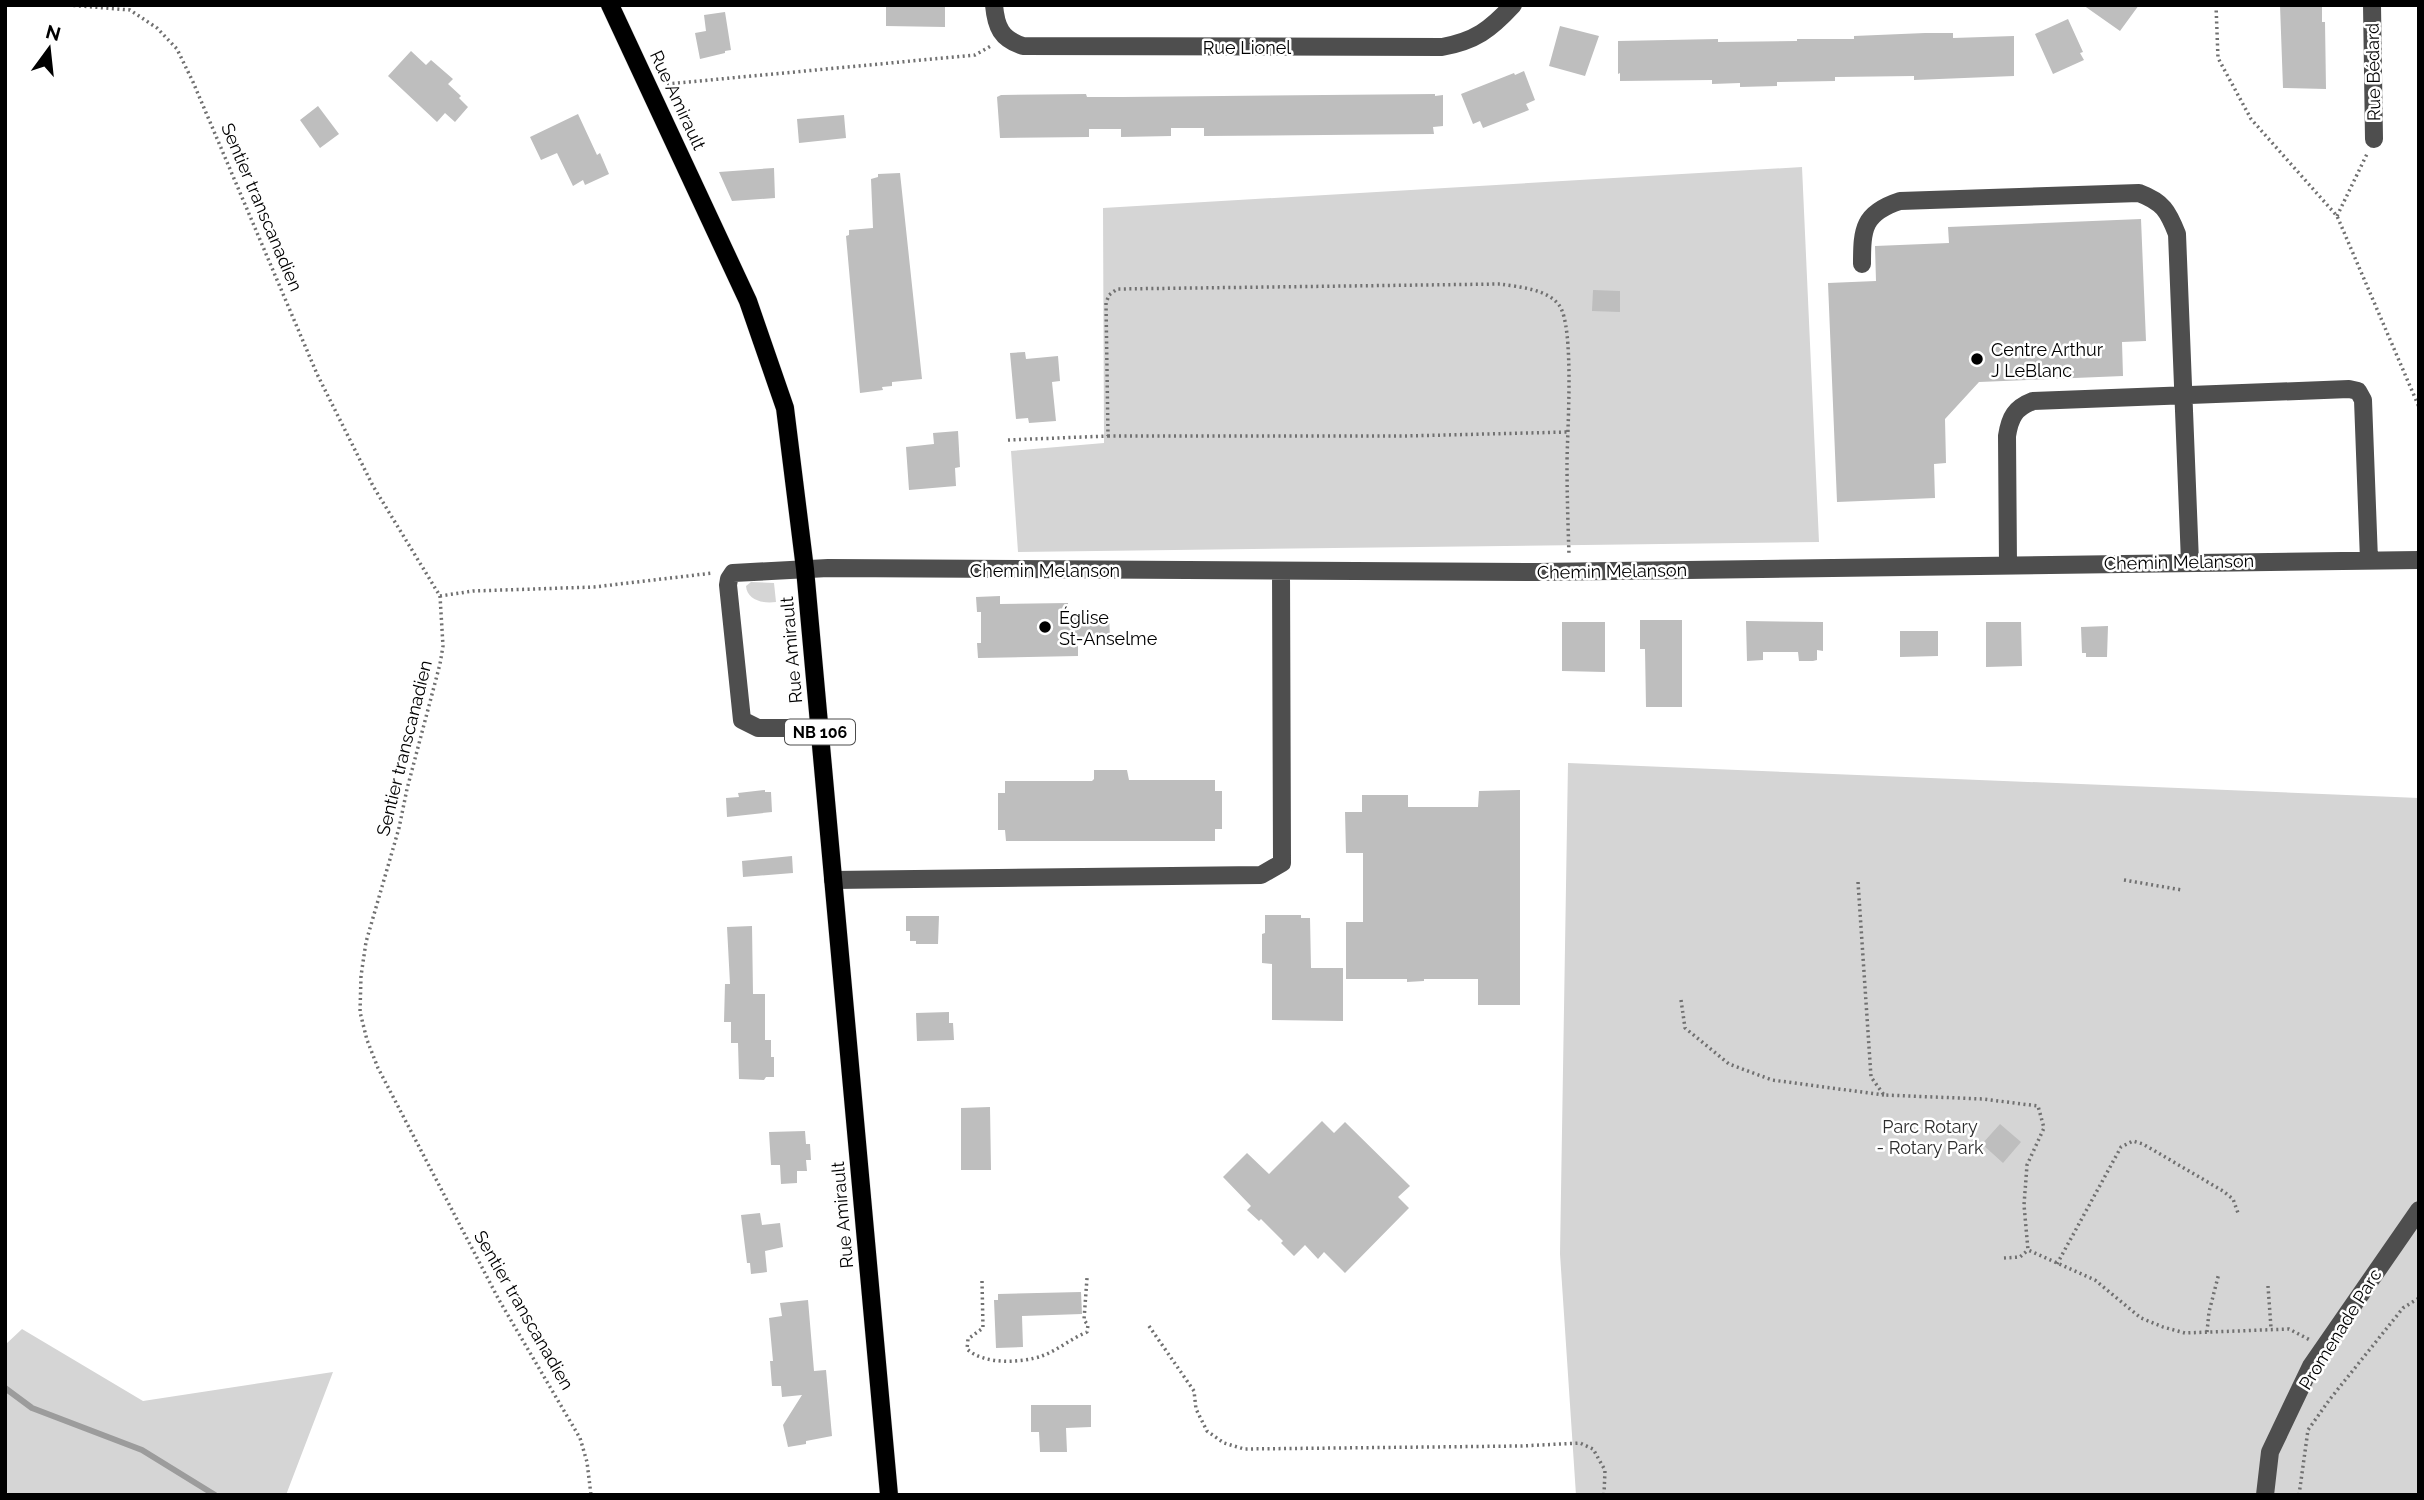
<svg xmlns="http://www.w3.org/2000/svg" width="2424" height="1500" viewBox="0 0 2424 1500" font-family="Raleway,sans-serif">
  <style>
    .green { fill: #d5d5d5 }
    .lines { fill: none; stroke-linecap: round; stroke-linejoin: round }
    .stream { stroke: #9c9c9c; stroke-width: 6 }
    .building { fill: #bebebe }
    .major-casing { stroke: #dbdbdb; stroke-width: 19 }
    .path { stroke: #707070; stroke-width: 3.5; stroke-dasharray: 2 3.5; stroke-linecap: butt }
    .minor { stroke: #4e4e4e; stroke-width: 18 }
    .major { stroke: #000; stroke-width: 18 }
    .poi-dot { fill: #000; stroke: #fff; stroke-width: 2.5 }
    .labels { text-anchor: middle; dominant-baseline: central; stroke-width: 5; stroke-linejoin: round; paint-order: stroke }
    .shield { fill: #fff; stroke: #4c4c4c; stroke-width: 2 }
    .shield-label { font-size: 16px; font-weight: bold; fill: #000 }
    .street-label { font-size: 18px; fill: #000; stroke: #fff }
    .poi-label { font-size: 18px; fill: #000; stroke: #fff; text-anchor: start }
    .park-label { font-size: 18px; fill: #2c2c2c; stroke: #fff }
  </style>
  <rect width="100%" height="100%" fill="#fff"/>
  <path class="green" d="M1802 167 1819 542 1018 552 1011 451 1104 443 1103 208Z
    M751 582 774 583 776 602C763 604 747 600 746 586Z
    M1568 763 2419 798V1495H1576L1560 1254Z
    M22 1329 143 1401 333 1372 286 1495H8L5 1484V1345Z"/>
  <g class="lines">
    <path class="stream" d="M5 1388 32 1408 142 1450 215 1495"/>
  </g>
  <path class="building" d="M886 5H945V27L886 26Z
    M2083 5H2139L2120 31Z
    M2280 5H2322V22H2325L2326 89 2283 88Z
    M725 12 731 50 725 51V53L700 59 695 33 706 31 704 15Z
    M2068 19 2083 52 2080 53 2084 60 2053 74 2035 34Z
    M1560 26 1599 36 1585 76 1549 66Z
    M1925 33H1953V38L2014 36V76L1914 80V76L1835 77V81L1777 82V86L1740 87V83L1712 84V80L1620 81V73L1618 74V41L1718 39V42L1797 41V39H1854V36Z
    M411 51 426 65 431 60 453 79 448 84 461 96 459 98 468 107 455 122 445 113 437 122 388 76Z
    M1524 71 1535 100 1526 104 1529 110 1483 128 1480 121 1473 124 1461 94 1514 73 1515 75Z
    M1086 94 1087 97H1123L1435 94V96L1443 95V126L1433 127 1434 134 1204 136V128H1171V136L1121 137V129H1089V137L1000 138 997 97 1001 95Z
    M318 106 339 134 320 148 300 120Z
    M578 114 597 155 600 153 609 174 585 185 583 180 573 186 557 153 541 160 530 137Z
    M844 115 846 138 799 143 797 119Z
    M774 168 775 198 732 201 719 172Z
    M900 173 922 379 892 382V386L882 387 883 390 860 393 846 236 849 235V230L873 228 871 179 878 177V174Z
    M2141 219 2146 341 2122 342 2123 376 1979 382 1945 419 1946 463 1934 464 1935 498 1837 502 1828 283 1876 281 1875 246 1949 243 1948 227Z
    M1593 290 1620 291V312L1592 311Z
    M1025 352 1026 359 1058 356 1060 381 1052 382 1056 421 1029 423 1028 418 1016 419 1010 353Z
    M958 431 960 467 955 468 956 486 909 490 906 447 934 444 933 433Z
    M1000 596V604L1068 603V614L1109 613 1110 638 1078 639V656L978 658 977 643H981V612H977L976 597Z
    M1640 620H1682V707H1646L1645 649H1640Z
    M1746 621 1823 622V651L1817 650V660L1813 661H1799L1798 652H1763V660L1747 661Z
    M1562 622H1605V672L1562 671Z
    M1986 622H2021L2022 666 1986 667Z
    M2108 626 2107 657H2086V653H2082L2081 627Z
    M1900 631H1938V656L1900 657Z
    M1094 770H1127L1129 780H1215V791H1222V829H1215V841H1006L1005 830H998V793H1005V781H1092L1094 779Z
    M765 790V792H771L772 812 727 817 726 798 739 797 738 793Z
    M1520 790V1005H1478V979H1424V981L1407 982V979H1346V922H1363V853H1346L1345 812H1362V795H1408V807H1478L1479 791Z
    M792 856 793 873 743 877 742 861Z
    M1265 915H1301V918H1310L1311 968H1343V1021L1272 1020V964L1262 963V934L1265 933Z
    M906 916H939L938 944H916V941H910V931H906Z
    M752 926 753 994H765V1040H771V1057H774V1077H766L764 1080 739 1079 738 1043H731V1022H724L725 984H730L727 927Z
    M949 1012V1023H953L954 1040 917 1041 916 1013Z
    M990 1107 991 1170H961V1108Z
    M1322 1121 1334 1133 1345 1122 1410 1186 1398 1197 1409 1208 1345 1273 1324 1252 1318 1259 1305 1245 1294 1256 1281 1243 1283 1241 1261 1219 1259 1221 1247 1210 1251 1206 1223 1177 1247 1153 1269 1174Z
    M2000 1124 2021 1142 2003 1163 1982 1144Z
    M805 1131 806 1144H810L811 1160H806L807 1171H797V1183L781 1184 780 1165H771L769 1132Z
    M760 1213 762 1225 780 1223 783 1247 765 1251 767 1272 751 1274 750 1263H747L741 1215Z
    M1081 1292 1082 1314 1022 1316 1023 1347 996 1348 994 1300H998V1294Z
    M808 1300 814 1371 826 1370 832 1436 806 1441V1444L788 1447 783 1425 802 1395 782 1397 781 1386H772L770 1361H773L769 1318 782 1316 780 1303Z
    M1031 1405H1091V1427L1066 1428 1067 1452H1040L1039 1432H1031Z"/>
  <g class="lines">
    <g class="major-casing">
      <path id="major" d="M610 5 748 301 785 408 805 569 889 1495"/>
    </g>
    <path class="path" d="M68 5 130 10 157 28 177 49 193 82 317 374 373 486 440 596 443 646 440 664 407 789 399 828 366 942 361 976 360 1012 367 1040 378 1068 499 1300 580 1438 587 1462 591 1495
      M2216 5 2218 58 2251 119 2337 216 2419 407
      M667 84 975 55 991 46
      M2337 216 2367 154
      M1108 436H1405L1568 432
      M1008 440 1108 436 1106 303 1109 295 1117 289 1500 284C1519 287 1547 289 1559 305 1575 326 1567 434 1567 464 1567 495 1568 525 1569 555
      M440 596 473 591 594 587 713 573
      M2124 880 2182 890
      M1858 882 1871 1077 1884 1095 1983 1099 2038 1106 2044 1128 2027 1165 2024 1205 2028 1250 2095 1280 2141 1318 2163 1327 2185 1333 2289 1329 2310 1340
      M1681 1000 1685 1028 1729 1064 1772 1080 1884 1095
      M2004 1258 2020 1257 2028 1250
      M2057 1264 2121 1147 2133 1141 2143 1144 2223 1191 2233 1199 2238 1213
      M982 1281 983 1328 968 1339 967 1349C984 1365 1021 1363 1042 1356 1058 1350 1072 1338 1087 1332L1088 1325 1084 1320 1087 1278
      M2268 1286 2271 1328
      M1149 1326 1194 1391 1196 1409 1207 1431 1224 1443 1244 1449 1521 1446 1580 1443 1593 1449 1605 1470 1604 1495
      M2207 1332 2209 1312 2219 1273
      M2299 1495 2308 1430 2330 1399 2403 1308 2419 1298"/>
    <path class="minor" d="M994 5C996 27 1001 39 1023 46L1442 47C1475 41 1490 30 1513 5
      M2372 5 2374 139
      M1862 264C1862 229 1863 213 1900 201L2139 193C2163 202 2168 211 2177 234L2190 562
      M2008 565 2007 436C2010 417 2015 408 2033 401L2349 389 2358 391 2363 400 2369 560
      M819 728H758L742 720 728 585 729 579 733 573 828 568 1537 572 2419 560
      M833 880 1261 875 1282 863 1281 571
      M2265 1495 2270 1452 2311 1366 2419 1210"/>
    <use href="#major" class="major"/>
  </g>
  <g class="poi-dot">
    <circle cx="1977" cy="359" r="7"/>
    <circle cx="1045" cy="627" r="7"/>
  </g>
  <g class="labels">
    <rect class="shield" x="785" y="719.5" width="70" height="25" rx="5"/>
    <g class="shield-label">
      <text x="820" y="732">NB 106</text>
    </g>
    <g class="street-label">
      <text x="1247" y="47">Rue Lionel</text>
      <text transform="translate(2373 72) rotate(-91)">Rue Bédard</text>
      <text transform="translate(678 100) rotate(65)">Rue Amirault</text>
      <text transform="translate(262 207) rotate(67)">Sentier transcanadien</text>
      <text transform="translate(2179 562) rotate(-1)">Chemin Melanson</text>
      <text x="1045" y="570">Chemin Melanson</text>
      <text transform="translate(1612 571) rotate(-1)">Chemin Melanson</text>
      <text transform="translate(791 650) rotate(-95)">Rue Amirault</text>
      <text transform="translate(404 748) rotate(-76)">Sentier transcanadien</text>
      <text transform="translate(842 1215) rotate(-95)">Rue Amirault</text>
      <text transform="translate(524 1310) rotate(60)">Sentier transcanadien</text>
      <text transform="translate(2340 1329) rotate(-58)">Promenade Parc</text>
    </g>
    <g class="poi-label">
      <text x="1991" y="349">Centre Arthur<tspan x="1991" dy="21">J LeBlanc</tspan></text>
      <text x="1059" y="617">Église<tspan x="1059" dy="21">St-Anselme</tspan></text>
    </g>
    <g class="park-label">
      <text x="1930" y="1126">Parc Rotary<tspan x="1930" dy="21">- Rotary Park</tspan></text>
    </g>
  </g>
  <rect width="2424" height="1500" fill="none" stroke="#000000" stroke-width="14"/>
  <g transform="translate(49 49) rotate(15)" stroke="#ffffff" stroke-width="5" paint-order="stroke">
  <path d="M0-5L12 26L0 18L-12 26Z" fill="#000000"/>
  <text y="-10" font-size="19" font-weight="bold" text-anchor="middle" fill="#000000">N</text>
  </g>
</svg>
